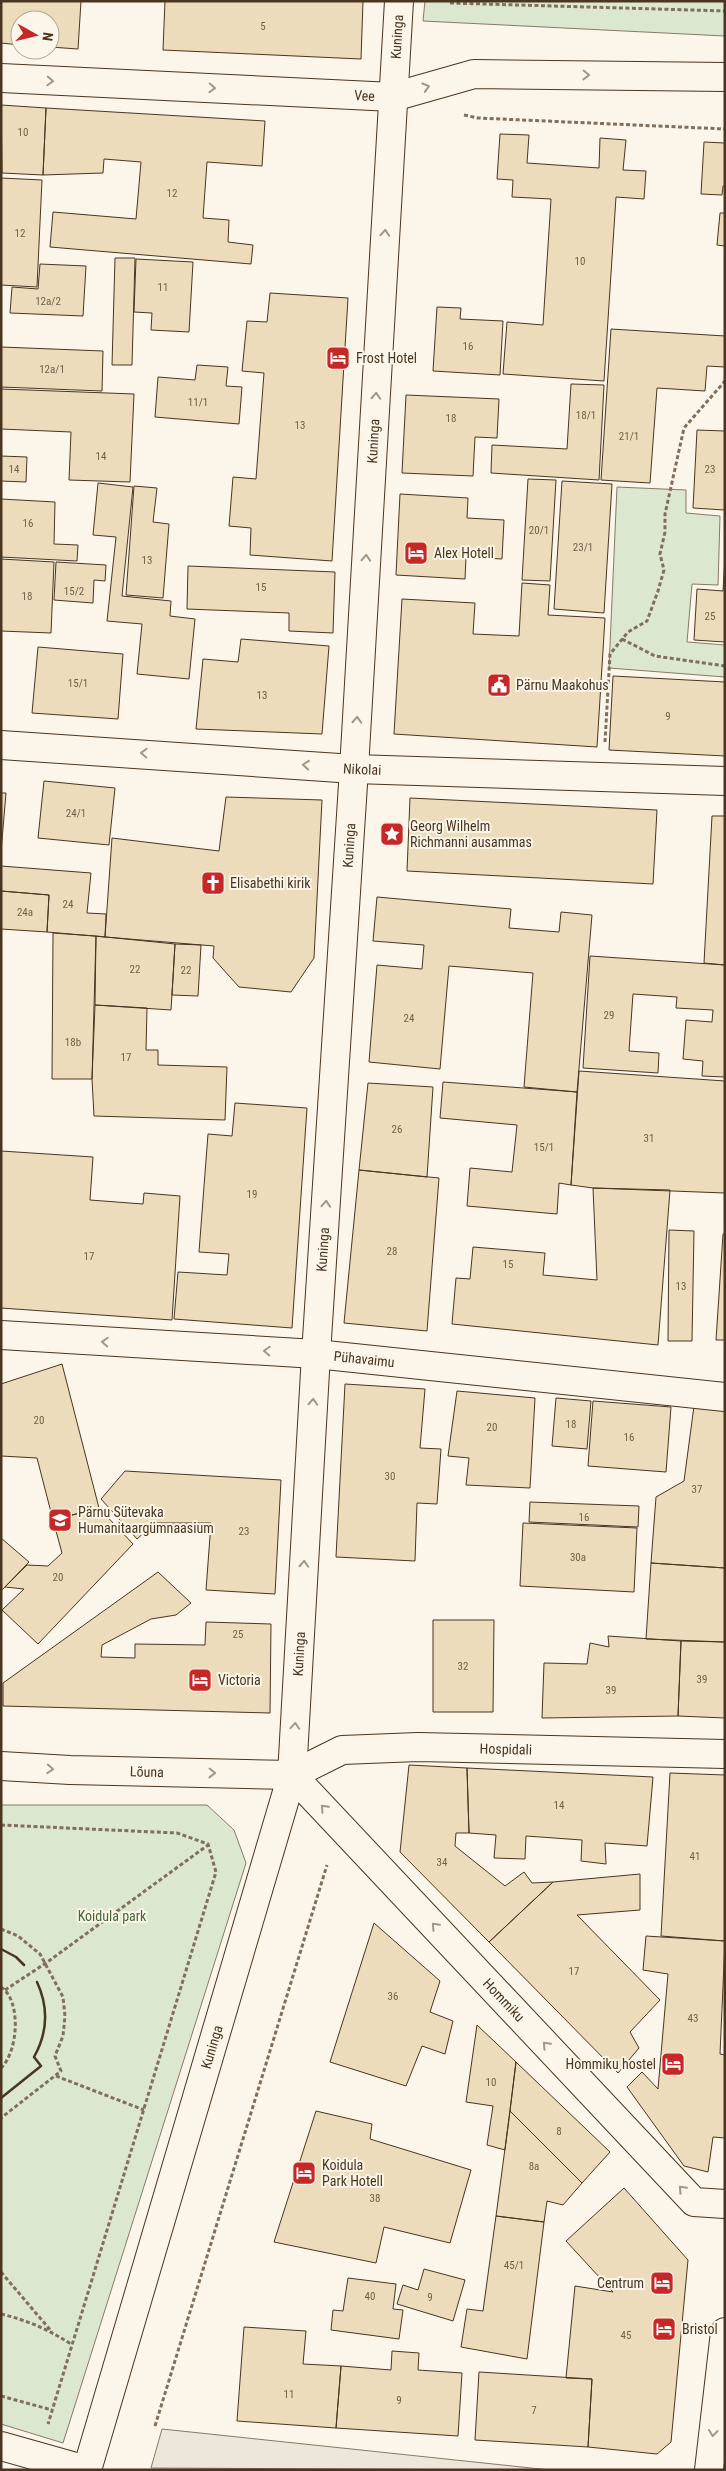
<svg xmlns="http://www.w3.org/2000/svg" width="726" height="2471" viewBox="0 0 726 2471" font-family="'Roboto Condensed',sans-serif">
  <style>
    .green { fill: #dce7d0; stroke: #887966 }
    .parking { fill: #ede7d9; stroke: #887966 }
    .building { fill: #ecdcbc; stroke: #4a3520 }
    .lines { fill: none; stroke-linecap: round; stroke-linejoin: round }
    .minor-casing { stroke: #4a3520; stroke-width: 30 }
    .path { stroke: #7f6f5c; stroke-width: 3; stroke-dasharray: 4 2.5; stroke-linecap: butt }
    .minor { stroke: #fbf6e9; stroke-width: 28 }
    .wall { stroke: #4a3520; stroke-width: 2.5 }
    .oneway { stroke: #a29684 }
    .labels { text-anchor: middle; dominant-baseline: central; stroke-width: 4; stroke-linejoin: round; paint-order: stroke }
    .number-label { font-size: 11px; fill: #725f47 }
    .street-label { font-size: 14px; fill: #4a3520; stroke: #fbf6e9 }
    .poi-label { font-size: 14px; fill: #4a3520; stroke: #fbf6e9; text-anchor: start }
    .park-label { font-size: 14px; fill: #436837; stroke: #fbf6e9 }
  </style>
  <rect width="100%" height="100%" fill="#fbf6e9"/>
  <path class="green" d="M425 1H725V36L423 21Z
    M617 487 686 490V513L720 516 718 585 692 584 687 642 725 645V677L609 668Z
    M1 1805H207L234 1830 246 1863 63 2443 1 2424Z"/>
  <path class="parking" d="M162 2429 550 2470 151 2468Z"/>
  <path class="building" d="M1 1H81L78 49 50 47V20H20V45L1 43Z
    M165 1H363L361 59 163 50Z
    M1 105 46 108 43 175 2 173Z
    M46 108 265 121 262 166 207 162 203 218 229 220 228 242 253 245 251 264 50 247 53 212 136 219 141 162 104 159 103 173 43 175Z
    M500 134 529 135 527 163 599 168 600 138 626 140 623 170 646 171 644 199 616 197 604 381 503 374 507 322 543 325 551 199 512 197 513 180 497 179Z
    M704 142 725 143V186H723L722 195 701 194Z
    M1 178 42 180 37 287 1 285Z
    M720 213H725V246L717 245Z
    M115 258H135L132 365H112Z
    M136 259 193 262 189 332 151 330 152 313 134 312Z
    M40 264 86 266 83 316 10 313 12 287 38 289Z
    M270 293 348 298 332 561 250 555 251 528 229 526 233 477 256 479 264 373 242 371 247 321 267 322Z
    M437 307 461 308 460 319 503 321 500 375 433 371Z
    M611 329 725 336V367L707 366 705 391 657 388 650 483 601 480Z
    M1 347 103 351 102 391 1 387Z
    M197 365 228 367 226 386 242 387 239 424 155 417 158 377 195 380Z
    M571 384 604 385 599 480 491 473 492 445 567 449Z
    M1 389 134 394 130 482 69 480 71 432 1 429Z
    M406 395 499 399 497 438 475 437 473 476 402 473Z
    M697 430 725 431V510L693 508Z
    M1 456 27 457 26 482 1 481Z
    M528 479 556 480 550 581 522 580Z
    M562 481 612 484 604 613 554 609Z
    M98 483 133 487 122 596 171 601 170 616 195 619 189 679 137 674 142 624 107 621 116 537 93 535Z
    M134 486 157 488 153 522 169 524 163 598 126 595Z
    M400 494 468 498 467 518 504 520 502 559 466 557 465 579 396 575Z
    M1 499 55 502 54 544 78 545 77 561 1 557Z
    M725 557V642L694 640 697 589 723 591Z
    M1 559 54 562 51 633 1 631Z
    M56 562 106 565 105 581 94 580 93 603 54 600Z
    M188 566 335 572 333 633 289 631V613L187 609Z
    M522 583 550 585 548 615 605 618 597 747 394 734 402 599 475 603 473 634 519 636Z
    M241 639 329 646 322 734 196 729 203 659 238 662Z
    M38 647 123 654 118 719 32 713Z
    M613 676 725 682V756L609 750Z
    M44 781 115 788 109 845 38 838Z
    M1 793H6L1 852Z
    M226 797 322 800 314 958 291 992 239 987 213 958 214 946 105 937 112 838 219 851Z
    M410 798 657 810 653 884 407 871Z
    M712 816H725V965L704 963Z
    M1 866 91 873 87 913 106 914 105 937 47 932 49 895 1 891Z
    M1 891 49 895 47 932 1 929Z
    M377 897 511 909 509 928 559 932 561 912 592 915 577 1092 524 1087 533 973 449 966 440 1069 369 1062 377 965 422 969 424 945 373 941Z
    M53 933 96 936 92 1079H52Z
    M96 936 175 944 171 1010 95 1005Z
    M175 944 201 945 198 996 172 995Z
    M590 956 725 965V1077L702 1076 703 1061 683 1059 686 1020 712 1022 713 1010 676 1008 677 997 633 994 629 1051 659 1053 658 1073 583 1068Z
    M95 1005 147 1008 146 1050H158V1065L227 1067 225 1120 94 1116 92 1079Z
    M579 1071 725 1081V1193L593 1188 571 1185Z
    M443 1082 577 1092 571 1185 559 1183 557 1214 467 1206 470 1168 512 1172 517 1125 440 1118Z
    M368 1083 433 1087 427 1177 359 1170Z
    M235 1103 307 1108 292 1328 174 1319 178 1272 227 1275 229 1254 199 1252 208 1134 232 1136Z
    M1 1151 93 1157 90 1200 143 1204 144 1193 180 1196 172 1320 1 1308Z
    M359 1170 439 1178 427 1331 344 1323Z
    M593 1188 670 1190 658 1345 452 1324 456 1278 470 1279 473 1247 545 1253 543 1275 597 1280Z
    M669 1230 694 1231 692 1341H668Z
    M723 1234H725V1340H716Z
    M62 1364 99 1508 53 1520 37 1458 1 1456V1384Z
    M345 1384 425 1389 420 1448 441 1449 437 1504 417 1503 415 1561 336 1557Z
    M457 1391 535 1398 530 1488 466 1485 469 1458 448 1456Z
    M556 1398 591 1401 587 1449 552 1446Z
    M593 1401 671 1407 666 1472 588 1466Z
    M694 1406 725 1408V1568L651 1563 656 1497 684 1481Z
    M125 1471 281 1480 275 1594 206 1590 211 1523H155L137 1539 101 1499Z
    M530 1502 639 1506 638 1527 529 1522Z
    M99 1508 133 1544 38 1644 2 1610 24 1589 5 1587 27 1565 48 1566 62 1553 53 1520Z
    M523 1523 637 1528 634 1592 520 1586Z
    M1 1538 29 1562 1 1591Z
    M651 1563 725 1568V1642L646 1639Z
    M158 1572 191 1603 176 1615 151 1619 102 1645 101 1657 135 1658V1644L205 1645 206 1622 271 1624 270 1713 3 1706V1683Z
    M433 1620H494L493 1712H433Z
    M608 1636 681 1641 678 1716 542 1718 544 1663 587 1664 590 1643 609 1647Z
    M681 1641 725 1642V1718L678 1716Z
    M409 1765 467 1768 469 1833H456L455 1846 505 1886 524 1872 532 1883 553 1882 489 1942 400 1852Z
    M467 1768 653 1777 647 1846 605 1843 606 1864 581 1861 582 1840 526 1836 525 1859 494 1858 496 1835 469 1833Z
    M670 1773 725 1775V1941L661 1936Z
    M640 1874V1910L577 1915 660 2000 630 2032 639 2048 618 2073 489 1942 553 1882Z
    M374 1923 440 1981 430 2012 453 2021 445 2054 422 2046 406 2086 330 2062Z
    M646 1936 725 1941 720 2054 725 2055V2138L713 2137 708 2172 684 2166 627 2087 642 2072 658 2089 668 1974 643 1970Z
    M477 2025 516 2062 505 2150 487 2145 493 2106 466 2102Z
    M516 2062 610 2152 582 2183 510 2111Z
    M316 2111 372 2124 370 2139 471 2170 450 2243 384 2227 376 2263 274 2242Z
    M510 2111 582 2183 563 2205 547 2201 544 2222 496 2216Z
    M624 2188 688 2260 671 2442 657 2454 588 2447 592 2379 566 2378 575 2286 613 2292 566 2241Z
    M496 2216 544 2222 527 2359 461 2347 467 2309 483 2311Z
    M424 2269 465 2280 453 2321 397 2304 403 2285 418 2290Z
    M348 2278 396 2284 393 2309 403 2310 399 2339 331 2330 333 2310 343 2311Z
    M244 2327 306 2331 303 2364 341 2366 336 2428 237 2421Z
    M392 2351 419 2353 418 2370 462 2373 458 2436 336 2428 341 2366 391 2370Z
    M479 2372 592 2379 588 2447 475 2440Z"/>
  <g class="lines">
    <g class="minor-casing">
      <g id="minor">
        <path id="s1" d="M1 78 393 97 474 74 725 77"/>
        <path id="s2" d="M1 745 354 769 725 781"/>
        <path id="s3" d="M1 1335 316 1354 725 1397"/>
        <path id="s4" d="M1 1766 70 1770 292 1775 342 1750 418 1747 725 1754"/>
        <path id="s5" d="M292 1775 694 2202 725 2204"/>
        <path d="M1 2446 86 2470"/>
        <path id="s6" d="M87 2470 292 1775 316 1354 354 769 399 1"/>
        <path d="M709 2470 725 2332"/>
      </g>
    </g>
    <path class="path" d="M450 3 725 11
      M464 115 478 118 725 129
      M622 639 655 656 725 666
      M605 742 610 654 628 632 647 621 658 591 664 570 660 554 665 532V514L684 428 725 381
      M1 1825 177 1833 208 1844 216 1872 48 2424
      M1 1929 18 1936 40 1954 63 1997 65 2016 63 2036 55 2056 61 2071 1 2118
      M1 1987C22 2001 18 2052 1 2068
      M5 1990 46 1963 208 1845
      M56 2076 144 2110
      M1 2272 52 2332
      M1 2314C27 2320 49 2330 71 2344
      M1 2396 52 2410
      M155 2426 327 1865"/>
    <use href="#minor" class="minor"/>
    <path class="wall" d="M1 1949 16 1957 24 1965
      M1 2098 41 2066 34 2057C48 2032 49 2008 37 1982"/>
  </g>
  <defs><path id="oneway-chevron" d="M-2-3.5L2.5 0L-2 3.5" fill="none" stroke-width="1.6" stroke-linecap="round" stroke-linejoin="round" transform="scale(1.25)"/></defs>
  <g class="oneway">
    <use href="#oneway-chevron" transform="translate(586 75) rotate(1)"/>
    <use href="#oneway-chevron" transform="translate(50 81) rotate(3)"/>
    <use href="#oneway-chevron" transform="translate(426 87) rotate(-16)"/>
    <use href="#oneway-chevron" transform="translate(212 88) rotate(3)"/>
    <use href="#oneway-chevron" transform="translate(385 233) rotate(-87)"/>
    <use href="#oneway-chevron" transform="translate(376 396) rotate(-87)"/>
    <use href="#oneway-chevron" transform="translate(366 558) rotate(-87)"/>
    <use href="#oneway-chevron" transform="translate(357 720) rotate(-87)"/>
    <use href="#oneway-chevron" transform="translate(144 753) rotate(-177)"/>
    <use href="#oneway-chevron" transform="translate(306 765) rotate(-176)"/>
    <use href="#oneway-chevron" transform="translate(326 1204) rotate(-86)"/>
    <use href="#oneway-chevron" transform="translate(105 1342) rotate(-177)"/>
    <use href="#oneway-chevron" transform="translate(267 1351) rotate(-177)"/>
    <use href="#oneway-chevron" transform="translate(313 1402) rotate(-87)"/>
    <use href="#oneway-chevron" transform="translate(304 1564) rotate(-87)"/>
    <use href="#oneway-chevron" transform="translate(295 1726) rotate(-86)"/>
    <use href="#oneway-chevron" transform="translate(50 1769) rotate(4)"/>
    <use href="#oneway-chevron" transform="translate(212 1773) rotate(1)"/>
    <use href="#oneway-chevron" transform="translate(324 1808) rotate(-133)"/>
    <use href="#oneway-chevron" transform="translate(435 1926) rotate(-133)"/>
    <use href="#oneway-chevron" transform="translate(546 2045) rotate(-133)"/>
    <use href="#oneway-chevron" transform="translate(682 2189) rotate(-133)"/>
    <use href="#oneway-chevron" transform="translate(713 2433) rotate(97)"/>
  </g>
  <defs>
    <g id="hotel-square" transform="scale(1.25)"><rect x="-9" y="-9" width="18" height="18" rx="4" fill="#c62828" stroke="#fbf6e9"/><path d="M-6-4.5h1.5V1H6V5H4.5V3h-9V5H-6ZM-4 0a1.8 1.8 0 1 1 3.6 0ZM.5 0V-2.5h3Q6-2.5 6 0Z" fill="#fff"/></g>
    <g id="civic-square" transform="scale(1.25)"><rect x="-9" y="-9" width="18" height="18" rx="4" fill="#c62828" stroke="#fbf6e9"/><path d="M-.6-6.5H3V-4.5H.6V-3L4-1V1h2V6H-6V1h2V-1L-.6-3ZM-1.2 2.5V6h2.4V2.5Z" fill="#fff"/></g>
    <g id="sight-square" transform="scale(1.25)"><rect x="-9" y="-9" width="18" height="18" rx="4" fill="#c62828" stroke="#fbf6e9"/><path d="M0-6L1.8-2.2L6-1.7L2.9 1.2L3.7 5.4L0 3.3L-3.7 5.4L-2.9 1.2L-6-1.7L-1.8-2.2Z" fill="#fff"/></g>
    <g id="church-square" transform="scale(1.25)"><rect x="-9" y="-9" width="18" height="18" rx="4" fill="#c62828" stroke="#fbf6e9"/><path d="M-1.2-6h2.4v3.5h3.3v2.4h-3.3V6h-2.4V-.1h-3.3v-2.4h3.3Z" fill="#fff"/></g>
    <g id="school-square" transform="scale(1.25)"><rect x="-9" y="-9" width="18" height="18" rx="4" fill="#c62828" stroke="#fbf6e9"/><path d="M0-5L7-2L0 1L-7-2ZM-4 1L0 2.5L4 1V4Q0 6-4 4Z" fill="#fff"/></g>
  </defs>
  <g fill-rule="evenodd">
    <use href="#hotel-square" x="338" y="358"/>
    <use href="#hotel-square" x="416" y="553"/>
    <use href="#civic-square" x="499" y="685"/>
    <use href="#sight-square" x="392" y="834"/>
    <use href="#church-square" x="213" y="883"/>
    <use href="#school-square" x="60" y="1520"/>
    <use href="#hotel-square" x="200" y="1680"/>
    <use href="#hotel-square" x="673" y="2064"/>
    <use href="#hotel-square" x="304" y="2173"/>
    <use href="#hotel-square" x="662" y="2283"/>
    <use href="#hotel-square" x="664" y="2329"/>
  </g>
  <g class="labels">
    <g class="number-label">
      <text x="263" y="26">5</text>
      <text x="23" y="132">10</text>
      <text x="172" y="193">12</text>
      <text x="20" y="233">12</text>
      <text x="580" y="261">10</text>
      <text x="163" y="287">11</text>
      <text x="48" y="301">12a/2</text>
      <text x="468" y="346">16</text>
      <text x="52" y="369">12a/1</text>
      <text x="198" y="402">11/1</text>
      <text x="586" y="415">18/1</text>
      <text x="451" y="418">18</text>
      <text x="300" y="425">13</text>
      <text x="629" y="436">21/1</text>
      <text x="101" y="456">14</text>
      <text x="14" y="469">14</text>
      <text x="710" y="469">23</text>
      <text x="28" y="523">16</text>
      <text x="539" y="530">20/1</text>
      <text x="583" y="547">23/1</text>
      <text x="147" y="560">13</text>
      <text x="261" y="587">15</text>
      <text x="74" y="591">15/2</text>
      <text x="27" y="596">18</text>
      <text x="710" y="616">25</text>
      <text x="78" y="683">15/1</text>
      <text x="262" y="695">13</text>
      <text x="668" y="716">9</text>
      <text x="76" y="813">24/1</text>
      <text x="68" y="904">24</text>
      <text x="25" y="912">24a</text>
      <text x="135" y="969">22</text>
      <text x="186" y="970">22</text>
      <text x="609" y="1015">29</text>
      <text x="409" y="1018">24</text>
      <text x="73" y="1042">18b</text>
      <text x="126" y="1057">17</text>
      <text x="397" y="1129">26</text>
      <text x="649" y="1138">31</text>
      <text x="544" y="1147">15/1</text>
      <text x="252" y="1194">19</text>
      <text x="392" y="1251">28</text>
      <text x="89" y="1256">17</text>
      <text x="508" y="1264">15</text>
      <text x="681" y="1286">13</text>
      <text x="39" y="1420">20</text>
      <text x="571" y="1424">18</text>
      <text x="492" y="1427">20</text>
      <text x="629" y="1437">16</text>
      <text x="390" y="1476">30</text>
      <text x="697" y="1489">37</text>
      <text x="584" y="1517">16</text>
      <text x="244" y="1531">23</text>
      <text x="578" y="1557">30a</text>
      <text x="58" y="1577">20</text>
      <text x="238" y="1634">25</text>
      <text x="463" y="1666">32</text>
      <text x="702" y="1679">39</text>
      <text x="611" y="1690">39</text>
      <text x="559" y="1805">14</text>
      <text x="695" y="1856">41</text>
      <text x="442" y="1862">34</text>
      <text x="574" y="1971">17</text>
      <text x="393" y="1996">36</text>
      <text x="693" y="2018">43</text>
      <text x="491" y="2082">10</text>
      <text x="559" y="2131">8</text>
      <text x="534" y="2166">8a</text>
      <text x="375" y="2198">38</text>
      <text x="514" y="2265">45/1</text>
      <text x="370" y="2296">40</text>
      <text x="430" y="2297">9</text>
      <text x="626" y="2335">45</text>
      <text x="289" y="2394">11</text>
      <text x="399" y="2400">9</text>
      <text x="534" y="2410">7</text>
    </g>
    <g class="street-label">
      <text stroke="none"><textPath href="#s6" startOffset="2466">Kuninga</textPath></text>
      <text stroke="none"><textPath href="#s1" startOffset="364">Vee</textPath></text>
      <text stroke="none"><textPath href="#s6" startOffset="2061">Kuninga</textPath></text>
      <text stroke="none"><textPath href="#s2" startOffset="362">Nikolai</textPath></text>
      <text stroke="none"><textPath href="#s6" startOffset="1656">Kuninga</textPath></text>
      <text stroke="none"><textPath href="#s6" startOffset="1251">Kuninga</textPath></text>
      <text stroke="none"><textPath href="#s3" startOffset="364">Pühavaimu</textPath></text>
      <text stroke="none"><textPath href="#s6" startOffset="846">Kuninga</textPath></text>
      <text stroke="none"><textPath href="#s4" startOffset="511">Hospidali</textPath></text>
      <text stroke="none"><textPath href="#s4" startOffset="146">Lõuna</textPath></text>
      <text stroke="none"><textPath href="#s5" startOffset="309">Hommiku</textPath></text>
      <text stroke="none"><textPath href="#s6" startOffset="441">Kuninga</textPath></text>
    </g>
    <g class="poi-label">
      <text x="356" y="358">Frost Hotel</text>
      <text x="434" y="553">Alex Hotell</text>
      <text x="516" y="685">Pärnu Maakohus</text>
      <text x="410" y="826">Georg Wilhelm<tspan x="410" dy="16">Richmanni ausammas</tspan></text>
      <text x="230" y="883">Elisabethi kirik</text>
      <text x="78" y="1512">Pärnu Sütevaka<tspan x="78" dy="16">Humanitaargümnaasium</tspan></text>
      <text x="218" y="1680">Victoria</text>
      <text x="656" y="2064" text-anchor="end">Hommiku hostel</text>
      <text x="322" y="2165">Koidula<tspan x="322" dy="16">Park Hotell</tspan></text>
      <text x="644" y="2283" text-anchor="end">Centrum</text>
      <text x="682" y="2329">Bristol</text>
    </g>
    <g class="park-label">
      <text x="112" y="1916">Koidula park</text>
    </g>
  </g>
  <rect width="726" height="2471" fill="none" stroke="#4a3520" stroke-width="5"/>
  <g transform="translate(35 35) rotate(98)"><circle r="24" fill="#fbf6e9" stroke="#b4a999"/>
  <path d="M0-4L9 19L0 12L-9 19Z" fill="#c62828"/>
  <text y="-8" font-size="14" font-weight="bold" text-anchor="middle" fill="#4a3520">N</text>
  </g>
</svg>
